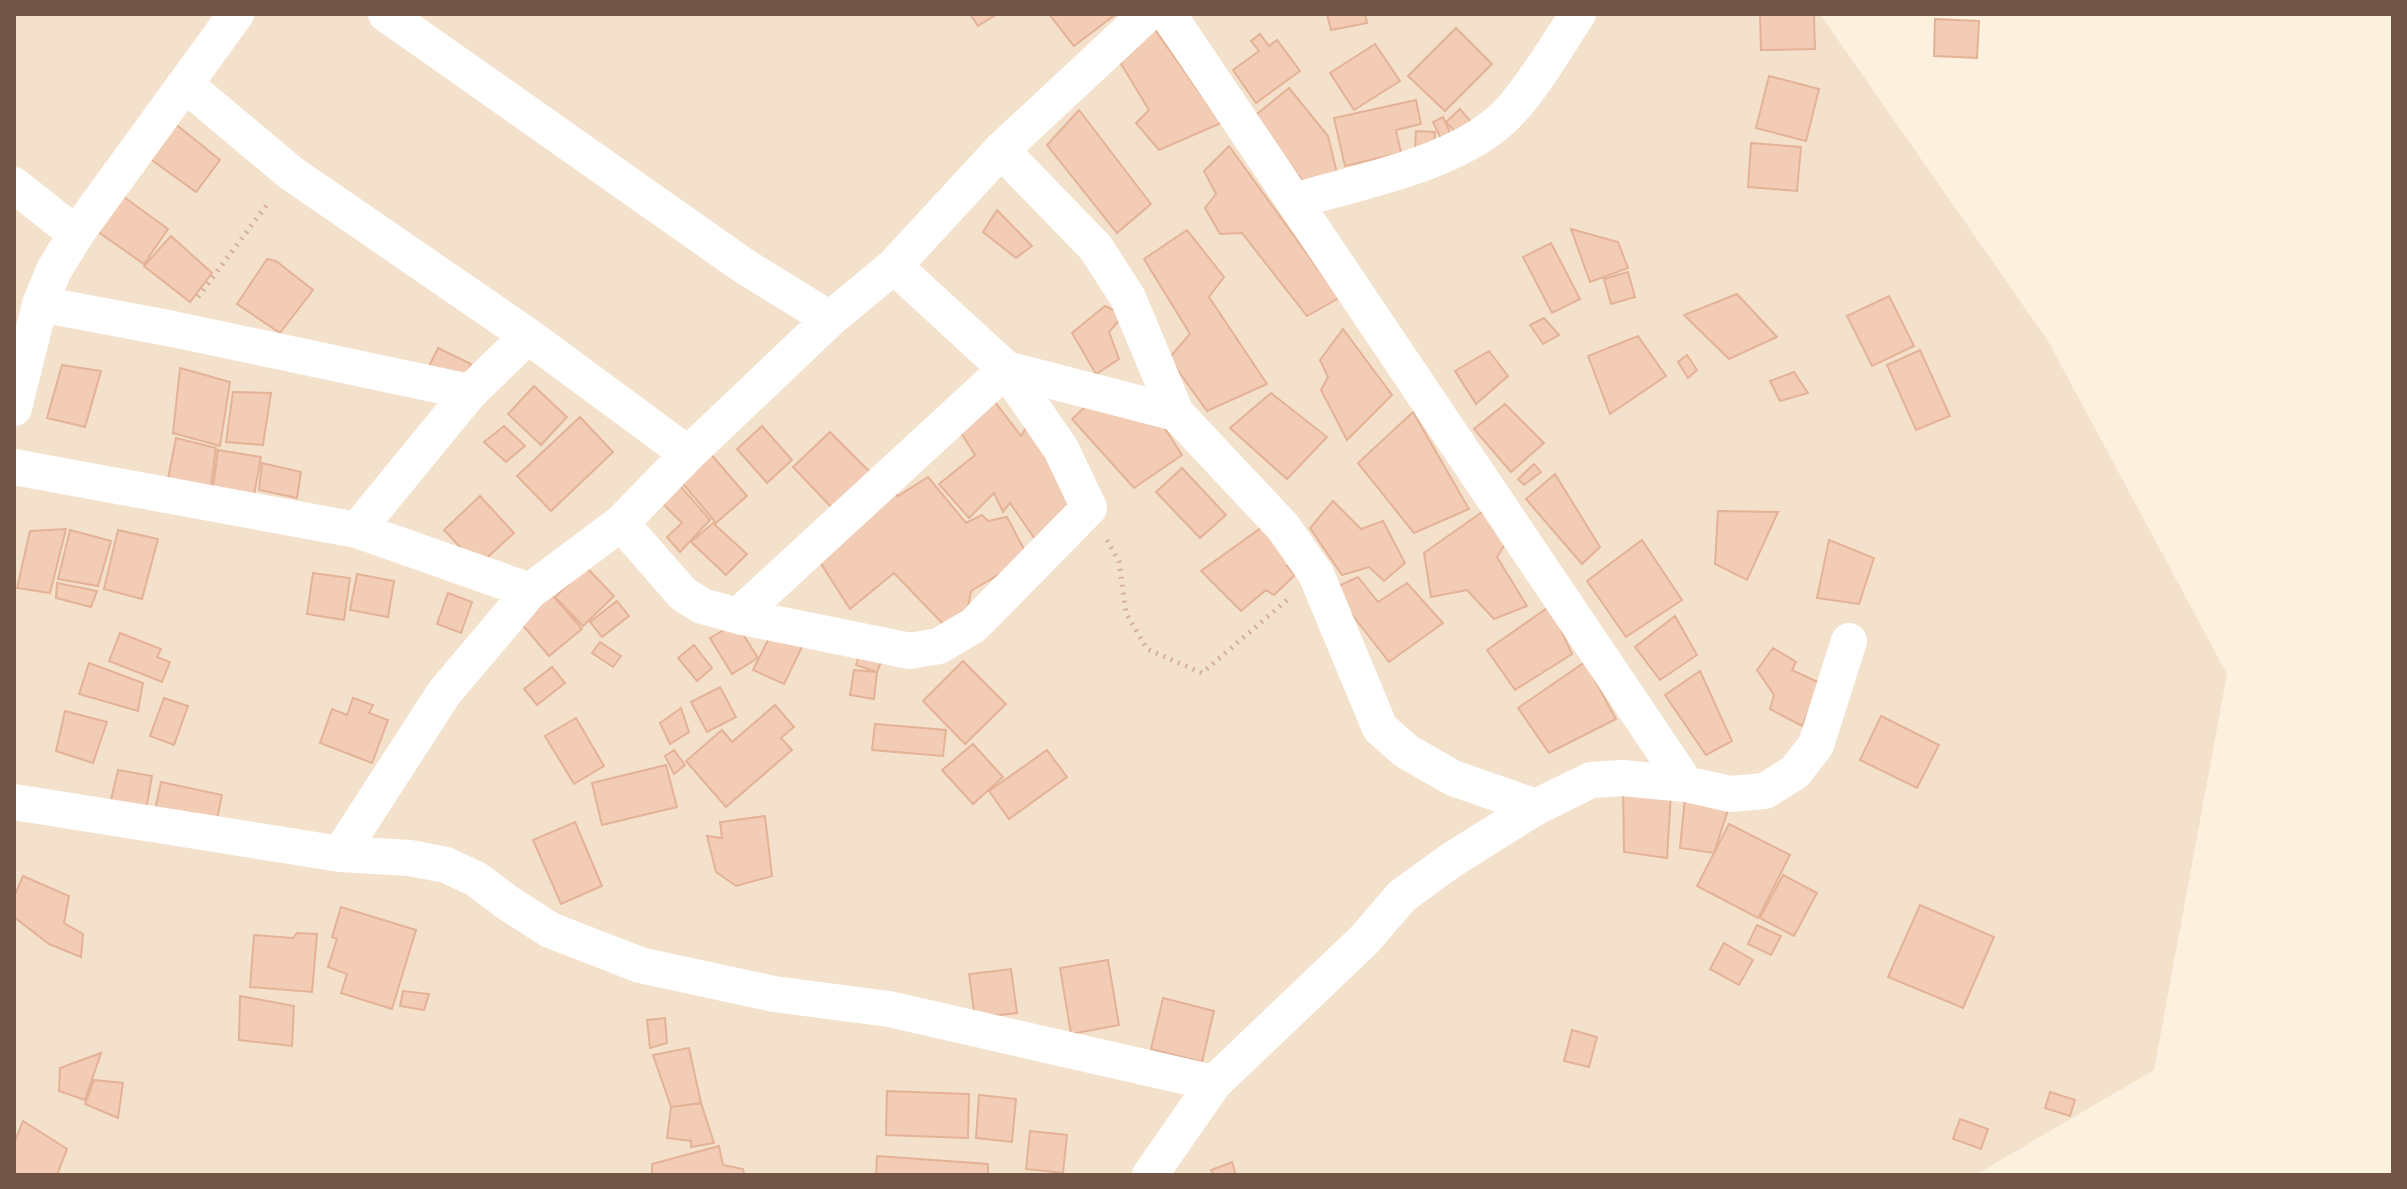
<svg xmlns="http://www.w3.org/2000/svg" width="2407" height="1189" viewBox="0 0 2407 1189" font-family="'Public Sans',sans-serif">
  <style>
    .residential { fill: #f4e1cc }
    .building { fill: #f2ccb5; stroke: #e4b296; stroke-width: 2 }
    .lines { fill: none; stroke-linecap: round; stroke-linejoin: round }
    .path { stroke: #d6b099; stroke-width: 5; stroke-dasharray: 2 6; stroke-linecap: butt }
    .minor { stroke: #fff; stroke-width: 36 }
  </style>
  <rect width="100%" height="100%" fill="#fcf0de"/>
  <path class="residential" d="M14 14H1820L2048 341 2227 674 2154 1070 1975 1175H14Z"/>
  <path class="building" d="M970 14H997L978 26Z
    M1049 14H1116L1074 46Z
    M1327 14H1365L1367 23 1331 30Z
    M1760 14H1814L1815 49 1761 50Z
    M1935 19 1979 21 1977 58 1934 56Z
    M1153 27 1221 123 1159 150 1136 123 1149 110 1115 54Z
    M1456 28 1492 64 1445 111 1408 76Z
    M1260 34 1269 46 1277 40 1300 71 1256 103 1233 70 1259 51 1251 41Z
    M1375 44 1400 81 1354 110 1330 73Z
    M1769 76 1819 89 1806 141 1756 128Z
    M1289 88 1328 136 1337 173 1303 181 1252 118Z
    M1416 100 1421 124 1396 130 1401 153 1345 166 1334 118Z
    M1460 109 1472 123 1458 135 1446 122Z
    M1079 110 1151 204 1117 233 1047 145Z
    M1443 117 1453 139 1443 143 1433 122Z
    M173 122 220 160 196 192 145 155Z
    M1416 131 1435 132 1434 149 1415 148Z
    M1751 143 1801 147 1797 191 1748 187Z
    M1229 146 1339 298 1307 316 1242 233 1220 234 1205 208 1216 194 1204 171Z
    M113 189 168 229 144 264 88 225Z
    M997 210 1032 246 1016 258 983 232Z
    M1571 229 1618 242 1628 268 1590 282Z
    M1187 230 1224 277 1209 297 1267 384 1207 411 1169 358 1190 334 1144 259Z
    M171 236 212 273 190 302 144 266Z
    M1551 243 1580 299 1552 313 1523 257Z
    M267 259 276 261 313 290 280 333 237 304Z
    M1628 272 1635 297 1611 304 1604 279Z
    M1737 294 1777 337 1729 359 1684 315Z
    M1889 296 1914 346 1872 366 1847 316Z
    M1105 306 1124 315 1109 332 1119 359 1096 374 1072 333Z
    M1544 318 1559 335 1543 344 1530 325Z
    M1343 329 1392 395 1347 440 1321 390 1328 377 1320 360Z
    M1638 336 1666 376 1610 414 1588 356Z
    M438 348 471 364 459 388 426 372Z
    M1920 350 1950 416 1916 430 1887 365Z
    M1489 351 1508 376 1476 404 1455 371Z
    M1687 355 1697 370 1688 378 1678 362Z
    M62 365 101 371 85 427 47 418Z
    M180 368 230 382 220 446 173 433Z
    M1794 372 1808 393 1780 401 1770 381Z
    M534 386 567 417 541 445 508 414Z
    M233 392 271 393 263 445 226 442Z
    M1100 393 1155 413 1182 455 1134 488 1072 419Z
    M1271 393 1327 437 1287 479 1230 428Z
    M992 398 1021 436 1030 421 1074 506 1037 542 1010 503 1003 512 994 493 969 518 939 484 975 455 958 428Z
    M1505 404 1544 443 1511 472 1474 429Z
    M1413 412 1469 509 1414 533 1358 463Z
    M580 417 613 452 551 511 517 476Z
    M504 426 525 446 506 462 484 442Z
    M762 426 792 460 767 483 737 449Z
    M830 432 871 473 833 509 793 467Z
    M176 438 216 448 210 493 167 484Z
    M218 450 261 457 251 511 211 501Z
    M710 453 747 496 716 523 679 479Z
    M262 463 301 472 297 498 259 490Z
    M1534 464 1541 472 1524 485 1518 479Z
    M1182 468 1226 515 1200 538 1156 492Z
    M1555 474 1600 547 1582 564 1526 499Z
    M928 477 966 523 982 515 988 521 1007 517 1028 557 971 591 968 608 943 624 894 573 850 609 816 556 889 488 898 496Z
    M675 480 710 520 680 552 667 537 682 523 657 498Z
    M480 496 514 533 478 566 444 530Z
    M1333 501 1361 529 1383 521 1405 563 1384 581 1369 567 1342 575 1310 528Z
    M1718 511 1778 512 1747 580 1715 564Z
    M1482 512 1507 541 1497 557 1527 606 1494 619 1467 590 1431 597 1424 553Z
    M713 523 747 554 726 575 691 542Z
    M1268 523 1296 561 1287 566 1295 575 1274 595 1266 590 1241 611 1201 571Z
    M66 529 50 593 17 588 30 531Z
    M70 530 111 541 98 586 58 579Z
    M118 530 158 539 142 599 104 589Z
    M1642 540 1682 600 1626 637 1587 581Z
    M1829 540 1874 558 1859 604 1817 598Z
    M586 567 614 596 583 626 555 597Z
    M313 573 350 578 344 620 307 614Z
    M357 574 394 581 388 617 350 610Z
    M1358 577 1378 602 1407 583 1443 623 1389 662 1332 589Z
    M57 583 97 591 91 607 56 598Z
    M546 588 582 629 549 656 514 615Z
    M448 593 472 602 461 633 437 624Z
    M617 601 629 616 602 637 590 622Z
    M1550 606 1572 654 1515 690 1487 650Z
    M1675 616 1697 655 1660 680 1635 647Z
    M736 623 758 658 732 674 710 638Z
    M772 632 802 647 784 684 753 670Z
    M120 633 161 649 157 657 170 662 162 682 109 661Z
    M600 642 621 656 613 667 592 653Z
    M694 645 712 668 697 681 678 658Z
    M1773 648 1796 662 1792 670 1822 684 1802 726 1770 709 1774 695 1757 670Z
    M861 649 883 657 877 672 856 665Z
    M963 661 1006 704 965 744 923 701Z
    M1585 662 1616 719 1549 753 1518 708Z
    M89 663 143 683 138 711 79 694Z
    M552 667 565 683 537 705 524 689Z
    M854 670 877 672 874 699 850 695Z
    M1700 671 1732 741 1706 755 1665 695Z
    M720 687 736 717 707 732 691 702Z
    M164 698 188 706 174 745 150 736Z
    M353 698 373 705 369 713 388 720 372 763 320 743 332 709 347 715Z
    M775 705 794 727 781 738 792 750 726 807 686 761 722 730 732 742Z
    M681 708 689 732 670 744 660 723Z
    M65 711 107 722 93 763 56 751Z
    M1881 716 1939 745 1917 788 1860 760Z
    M576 718 604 766 574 784 545 736Z
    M875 724 946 730 943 756 872 750Z
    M973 744 1003 777 973 804 942 770Z
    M674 750 685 765 674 774 665 756Z
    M1047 750 1067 777 1009 819 989 791Z
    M666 765 677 807 602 825 592 783Z
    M118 770 152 776 144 821 107 817Z
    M161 782 222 795 217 819H153Z
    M1623 786 1671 793 1667 858 1624 852Z
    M1685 798 1729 807 1714 853 1680 848Z
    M765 816 772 876 736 886 716 872 707 836 722 838 720 822Z
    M575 822 602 886 561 904 533 840Z
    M1729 824 1790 855 1758 918 1697 886Z
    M1783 875 1817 893 1794 936 1760 918Z
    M23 876 69 896 64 923 83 934 81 957 49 944 14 917V897Z
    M1920 905 1994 937 1963 1008 1888 977Z
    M341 907 416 930 392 1009 341 993 347 974 328 967 337 939 332 937Z
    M1757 925 1781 936 1771 955 1748 944Z
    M297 933 317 934 312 992 250 987 254 935 293 938Z
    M1724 943 1753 960 1739 985 1710 969Z
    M1108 960 1119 1025 1071 1034 1060 968Z
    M1011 969 1017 1013 975 1018 969 974Z
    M403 991 429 994 424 1010 400 1006Z
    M240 996 294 1006 292 1046 239 1040Z
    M1163 998 1214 1011 1202 1062 1151 1049Z
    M665 1018 667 1043 650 1048 647 1020Z
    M1572 1030 1597 1037 1589 1067 1564 1061Z
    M689 1048 701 1103 671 1107 653 1055Z
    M101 1053 85 1100 59 1091 60 1068Z
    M94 1080 123 1083 118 1118 85 1104Z
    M887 1091 969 1094 968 1138 886 1135Z
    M2050 1092 2075 1100 2070 1116 2045 1108Z
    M979 1095 1016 1099 1012 1142 976 1138Z
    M701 1103 714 1143 691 1147V1141L667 1138 671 1107Z
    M1960 1119 1988 1129 1981 1149 1953 1139Z
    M23 1121 67 1149 57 1175H14V1143Z
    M1030 1131 1067 1135 1063 1173 1026 1169Z
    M719 1146 723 1165 743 1169 744 1175H652V1164Z
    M877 1156 988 1164V1175H876Z
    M1232 1162 1236 1175H1213L1211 1170Z"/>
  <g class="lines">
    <path class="path" d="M198 297 269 202
      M1107 540 1119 562 1126 613 1147 649 1202 673 1287 600"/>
    <path class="minor" d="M386 14 744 266 830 319 894 266 1001 150 1147 14
      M1168 14 1686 784
      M186 85 291 173 528 336 688 454
      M1001 150 1096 248 1128 298 1176 413
      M14 185 76 234
      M1294 201C1361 181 1465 163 1512 109 1537 81 1557 45 1578 14
      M40 304 173 329 470 392
      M1006 369 1176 413 1283 527 1316 574 1380 728 1406 751 1453 778 1536 807
      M14 408 40 304 54 270 76 234 236 14
      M14 467 357 530 530 591 621 523 688 454 830 319
      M621 523 683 594 702 606 738 616 910 651 939 646 974 625 1089 508 1061 449 1006 369 894 266
      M357 530 470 392 528 336
      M738 616 1006 369
      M14 802 340 854 410 858 446 865 476 879 508 903 550 930 640 965 774 994 889 1009 1214 1083
      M340 854 444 693 530 591
      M1150 1175 1214 1083 1364 940 1402 896 1450 861 1536 807 1591 780 1622 778 1686 784 1730 794 1765 791 1795 772 1816 745 1849 641"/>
  </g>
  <rect width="2407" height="1189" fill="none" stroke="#725546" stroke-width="32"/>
</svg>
